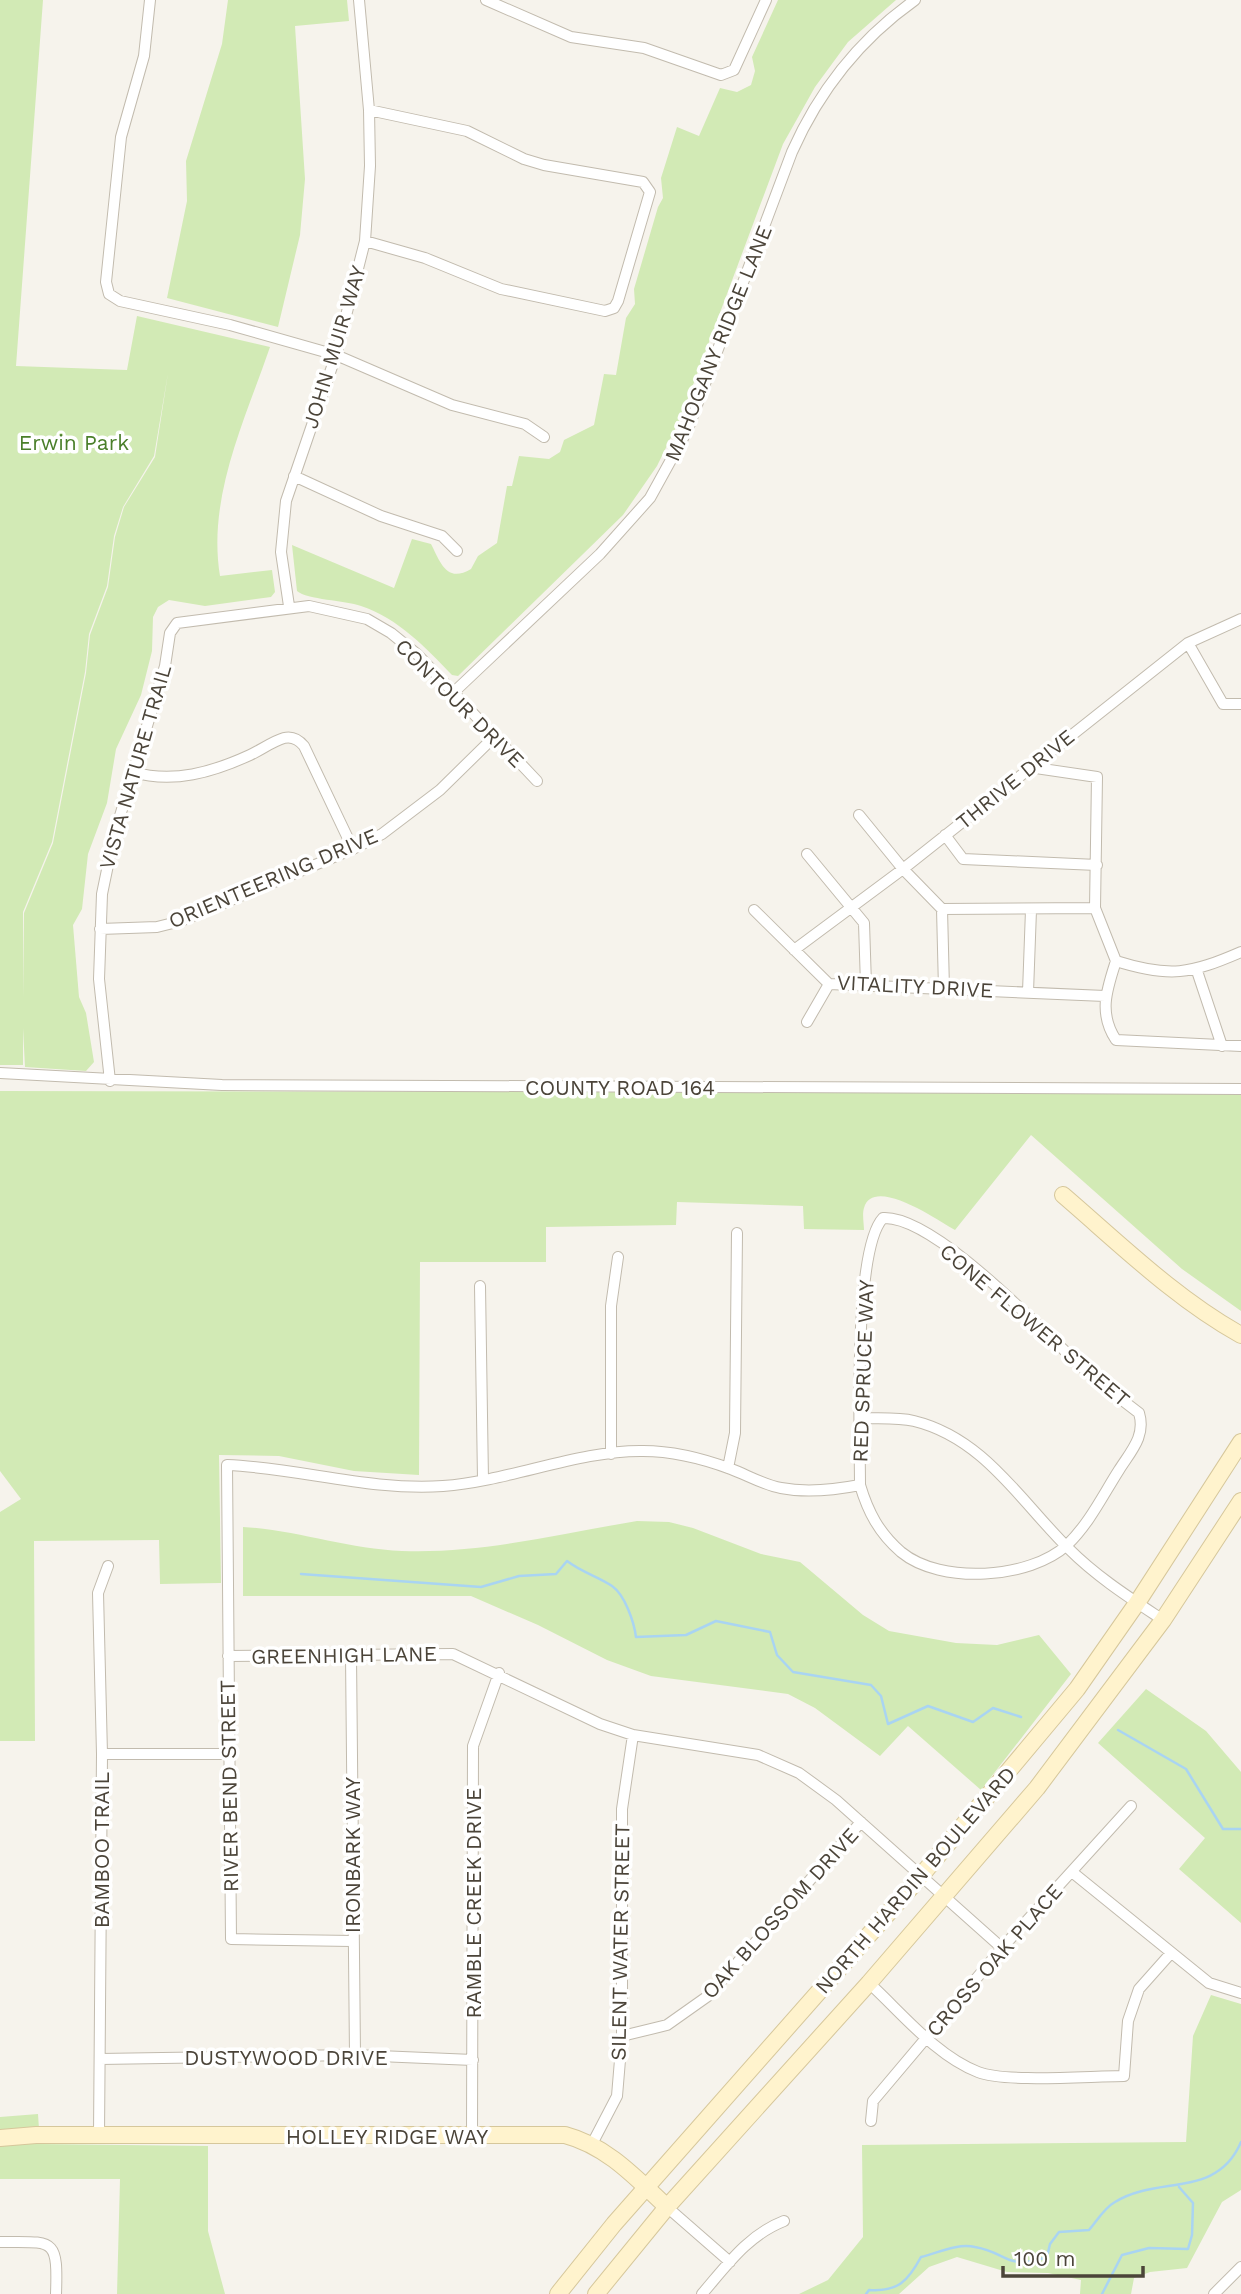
<svg xmlns="http://www.w3.org/2000/svg" width="1241" height="2294" viewBox="0 0 1241 2294" font-family="'Work Sans',sans-serif">
  <style>
    .green { fill: #d2eab5; fill-rule: evenodd }
    .lines { fill: none; stroke-linecap: round; stroke-linejoin: round }
    .stream { stroke: #a9d4f2; stroke-width: 2.5 }
    .street-casing { stroke: #c2bbae; stroke-width: 12 }
    .secondary-casing { stroke: #d6c79b; stroke-width: 18 }
    .street { stroke: #fff; stroke-width: 10 }
    .secondary { stroke: #fff3cd; stroke-width: 16 }
    .labels { text-anchor: middle; dominant-baseline: central; stroke-width: 7; stroke-linejoin: round; paint-order: stroke }
    .street-label { font-size: 21px; fill: #4b4439; stroke: #fff }
    .park-label { font-size: 21px; fill: #4a7f2a; stroke: #fff }
  </style>
  <rect width="100%" height="100%" fill="#f6f3ec"/>
  <path class="green" d="M0 0H43L16 366 127 370 137 316 270 347C245 420 207 497 220 576L272 570 275 592 271 597 205 606 169 600 158 607 153 617 152 651 141 695 116 749 107 803 88 854 82 909 73 925 79 997 86 1013 94 1062 86 1071 25 1067 23 1028V1065H0ZM168 373 155 457 124 507 115 537 108 587 90 635 86 673 53 843 24 913 23 998V912L52 842 85 672 89 634 107 586 114 536 123 507 154 456Z
    M228 0H347L349 21 295 26 305 179 300 235 278 327 167 298 187 201 186 161 222 44Z
    M778 0H896L848 42 815 87 783 144 681 417 657 466 623 515 458 676 452 675C425 647 399 619 361 606 345 600 307 600 297 591L292 545 394 588 412 539 431 544C440 561 446 584 471 569L478 556 497 543 507 486H512L519 456 549 459 560 452 564 440 594 425 604 374 616 375 626 318 635 304 634 289 658 207 663 198 661 178 677 127 699 136 720 88 737 92 751 85 755 71 752 57Z
    M0 1091 1241 1093V1311L1182 1269 1031 1135 955 1230C939 1221 873 1175 864 1208 862 1214 864 1224 864 1230L804 1229 803 1206 677 1202 676 1225 546 1227V1262H420L419 1475 354 1471 279 1456 219 1455 221 1583 160 1584 159 1540 34 1541 35 1741H0V1512L21 1499 0 1471Z
    M637 1521 669 1522 693 1528 761 1554 800 1562 863 1615 889 1631 956 1643 997 1645 1039 1635 1071 1674 981 1790 908 1726 880 1756 815 1708 788 1694 651 1676 607 1660 538 1625 471 1596H243V1527C296 1530 348 1549 402 1551 481 1554 559 1534 637 1521Z
    M1146 1689 1206 1731 1241 1772V1923L1179 1869 1205 1838 1098 1743Z
    M1211 1995 1241 2004V2190L1222 2202 1187 2268 1150 2272 1134 2278 1131 2294H1080L1081 2280 1048 2273 1007 2272 957 2257 929 2267 899 2294H799L828 2280 863 2237 862 2145 1186 2142 1193 2036Z
    M38 2114 40 2144 208 2146V2231L225 2294H117L120 2179H0V2117Z"/>
  <g class="lines">
    <path class="stream" d="M301 1574 481 1587 519 1576 556 1574 567 1561C583 1573 597 1576 612 1586 625 1595 634 1622 636 1637L686 1635 716 1621 770 1632 777 1655 793 1672 871 1685 881 1696 888 1724 928 1706 973 1722 993 1708 1021 1717
      M1118 1730 1186 1769 1223 1829H1241
      M866 2294 869 2290C898 2292 908 2281 921 2257 938 2253 957 2243 975 2247 1009 2253 1006 2271 1047 2257L1050 2244 1059 2232 1089 2230C1097 2221 1104 2208 1115 2202 1158 2175 1217 2199 1241 2142
      M1102 2294 1122 2255 1149 2248 1188 2249 1192 2235 1193 2203 1179 2187"/>
    <g class="street-casing">
      <path id="street" d="M150 0 144 56 121 137 106 282 109 294 120 301 230 325 336 355 452 405 525 424 544 437
        M486 0 571 37 644 48 721 75 734 70 766 0
        M365 241 425 258 501 289 605 311 614 308 618 301 650 192 643 182 544 165 524 159 467 131 369 110
        M294 476 381 516 442 536 457 551
        M289 606 281 552 286 501 336 355 365 241 370 166 369 110 359 0
        M1188 643 1223 704H1241
        M454 692 600 554 650 498 688 429 792 152C819 91 860 39 915 0
        M1029 767 1097 777 1095 908 1116 961
        M133 772C173 784 213 772 250 755 261 750 273 741 284 738 292 736 299 740 304 746L353 849
        M859 815 903 869 942 909 1095 908
        M945 835 963 859 1097 865
        M807 854 864 923 866 985
        M942 909 944 989
        M754 910 829 984 1105 996
        M100 929 157 927 181 921 353 849 382 834 440 790 495 736
        M794 950 903 869 1188 643 1241 619
        M1116 961C1107 989 1098 1013 1116 1040L1241 1046
        M1116 961C1170 978 1190 974 1241 952
        M1197 971 1222 1046
        M1028 992 1031 910
        M807 1022 829 984
        M0 1073 222 1085 1241 1089
        M110 1081 99 979 102 894 114 836 165 666 170 633 177 623 309 606 367 619 391 633 418 655 537 781
        M883 1218C935 1215 1045 1334 1085 1370 1102 1385 1121 1399 1139 1413 1146 1436 1131 1451 1119 1470 1103 1495 1089 1524 1067 1545 1030 1579 941 1585 901 1552 879 1533 868 1512 860 1485 860 1435 853 1250 883 1218Z
        M480 1286 483 1480
        M860 1418C878 1419 897 1417 914 1421 984 1438 1021 1502 1069 1549 1097 1577 1130 1598 1163 1620
        M611 1454V1306L618 1257
        M728 1468 735 1433 737 1233
        M228 1656 453 1654 600 1724 633 1735 758 1755 799 1773 836 1800 1002 1948
        M351 1656 355 2055
        M102 1754H229
        M1072 1872 1209 1983 1241 1993
        M352 1941 231 1939 227 1465C300 1468 369 1491 443 1486 509 1481 580 1450 643 1451 672 1451 704 1459 731 1469 747 1475 764 1485 781 1488 807 1493 834 1490 860 1485
        M869 1983C901 2012 936 2056 978 2072 1006 2083 1089 2076 1124 2076L1128 2021 1139 1989 1171 1953
        M622 2036 667 2025 708 1996 861 1822
        M100 2059 355 2055 473 2060
        M871 2121 873 2101 1002 1948 1131 1806
        M99 2135 102 1754 98 1593 108 1566
        M472 2137 473 1746 499 1673
        M592 2144 617 2096 622 2036V1809L633 1735
        M667 2207 730 2262
        M0 2242C54 2242 58 2237 56 2294
        M702 2294C727 2265 748 2235 784 2221
        M1214 2294 1241 2267"/>
    </g>
    <g class="secondary-casing">
      <path id="secondary" d="M1063 1195C1120 1244 1176 1299 1241 1335
        M0 2138 36 2135H565C607 2146 636 2178 667 2207
        M558 2294 614 2224 920 1877 1077 1689 1137 1603 1241 1442
        M596 2294 667 2207 869 1983 1037 1788 1163 1620 1241 1501"/>
    </g>
    <use href="#street" class="street"/>
    <use href="#secondary" class="secondary"/>
  </g>
  <g class="labels">
    <g class="street-label">
      <text transform="translate(718 343) rotate(-68)">MAHOGANY RIDGE LANE</text>
      <text transform="translate(334 347) rotate(-73)">JOHN MUIR WAY</text>
      <text transform="translate(460 703) rotate(45)">CONTOUR DRIVE</text>
      <text transform="translate(135 767) rotate(-74)">VISTA NATURE TRAIL</text>
      <text transform="translate(1015 779) rotate(-39)">THRIVE DRIVE</text>
      <text transform="translate(273 878) rotate(-23)">ORIENTEERING DRIVE</text>
      <text transform="translate(915 986) rotate(3)">VITALITY DRIVE</text>
      <text x="620" y="1087">COUNTY ROAD 164</text>
      <text transform="translate(1035 1325) rotate(40)">CONE FLOWER STREET</text>
      <text transform="translate(863 1371) rotate(-88)">RED SPRUCE WAY</text>
      <text transform="translate(344 1655) rotate(-1)">GREENHIGH LANE</text>
      <text transform="translate(229 1786) rotate(-91)">RIVER BEND STREET</text>
      <text transform="translate(101 1850) rotate(-90)">BAMBOO TRAIL</text>
      <text transform="translate(352 1855) rotate(-90)">IRONBARK WAY</text>
      <text transform="translate(915 1880) rotate(-49)">NORTH HARDIN BOULEVARD</text>
      <text transform="translate(473 1903) rotate(-90)">RAMBLE CREEK DRIVE</text>
      <text transform="translate(780 1913) rotate(-48)">OAK BLOSSOM DRIVE</text>
      <text transform="translate(620 1942) rotate(-89)">SILENT WATER STREET</text>
      <text transform="translate(994 1960) rotate(-49)">CROSS OAK PLACE</text>
      <text x="286" y="2057">DUSTYWOOD DRIVE</text>
      <text x="387" y="2136">HOLLEY RIDGE WAY</text>
    </g>
    <g class="park-label">
      <text x="74" y="442">Erwin Park</text>
    </g>
  </g>
  <path d="M1003 2266v10h140v-10" fill="none" stroke="#4b4439" stroke-width="3.5"/>
  <text x="1014" y="2266" font-size="21" fill="#4b4439" stroke="#ffffff" stroke-width="5" paint-order="stroke">100 m</text>
</svg>
